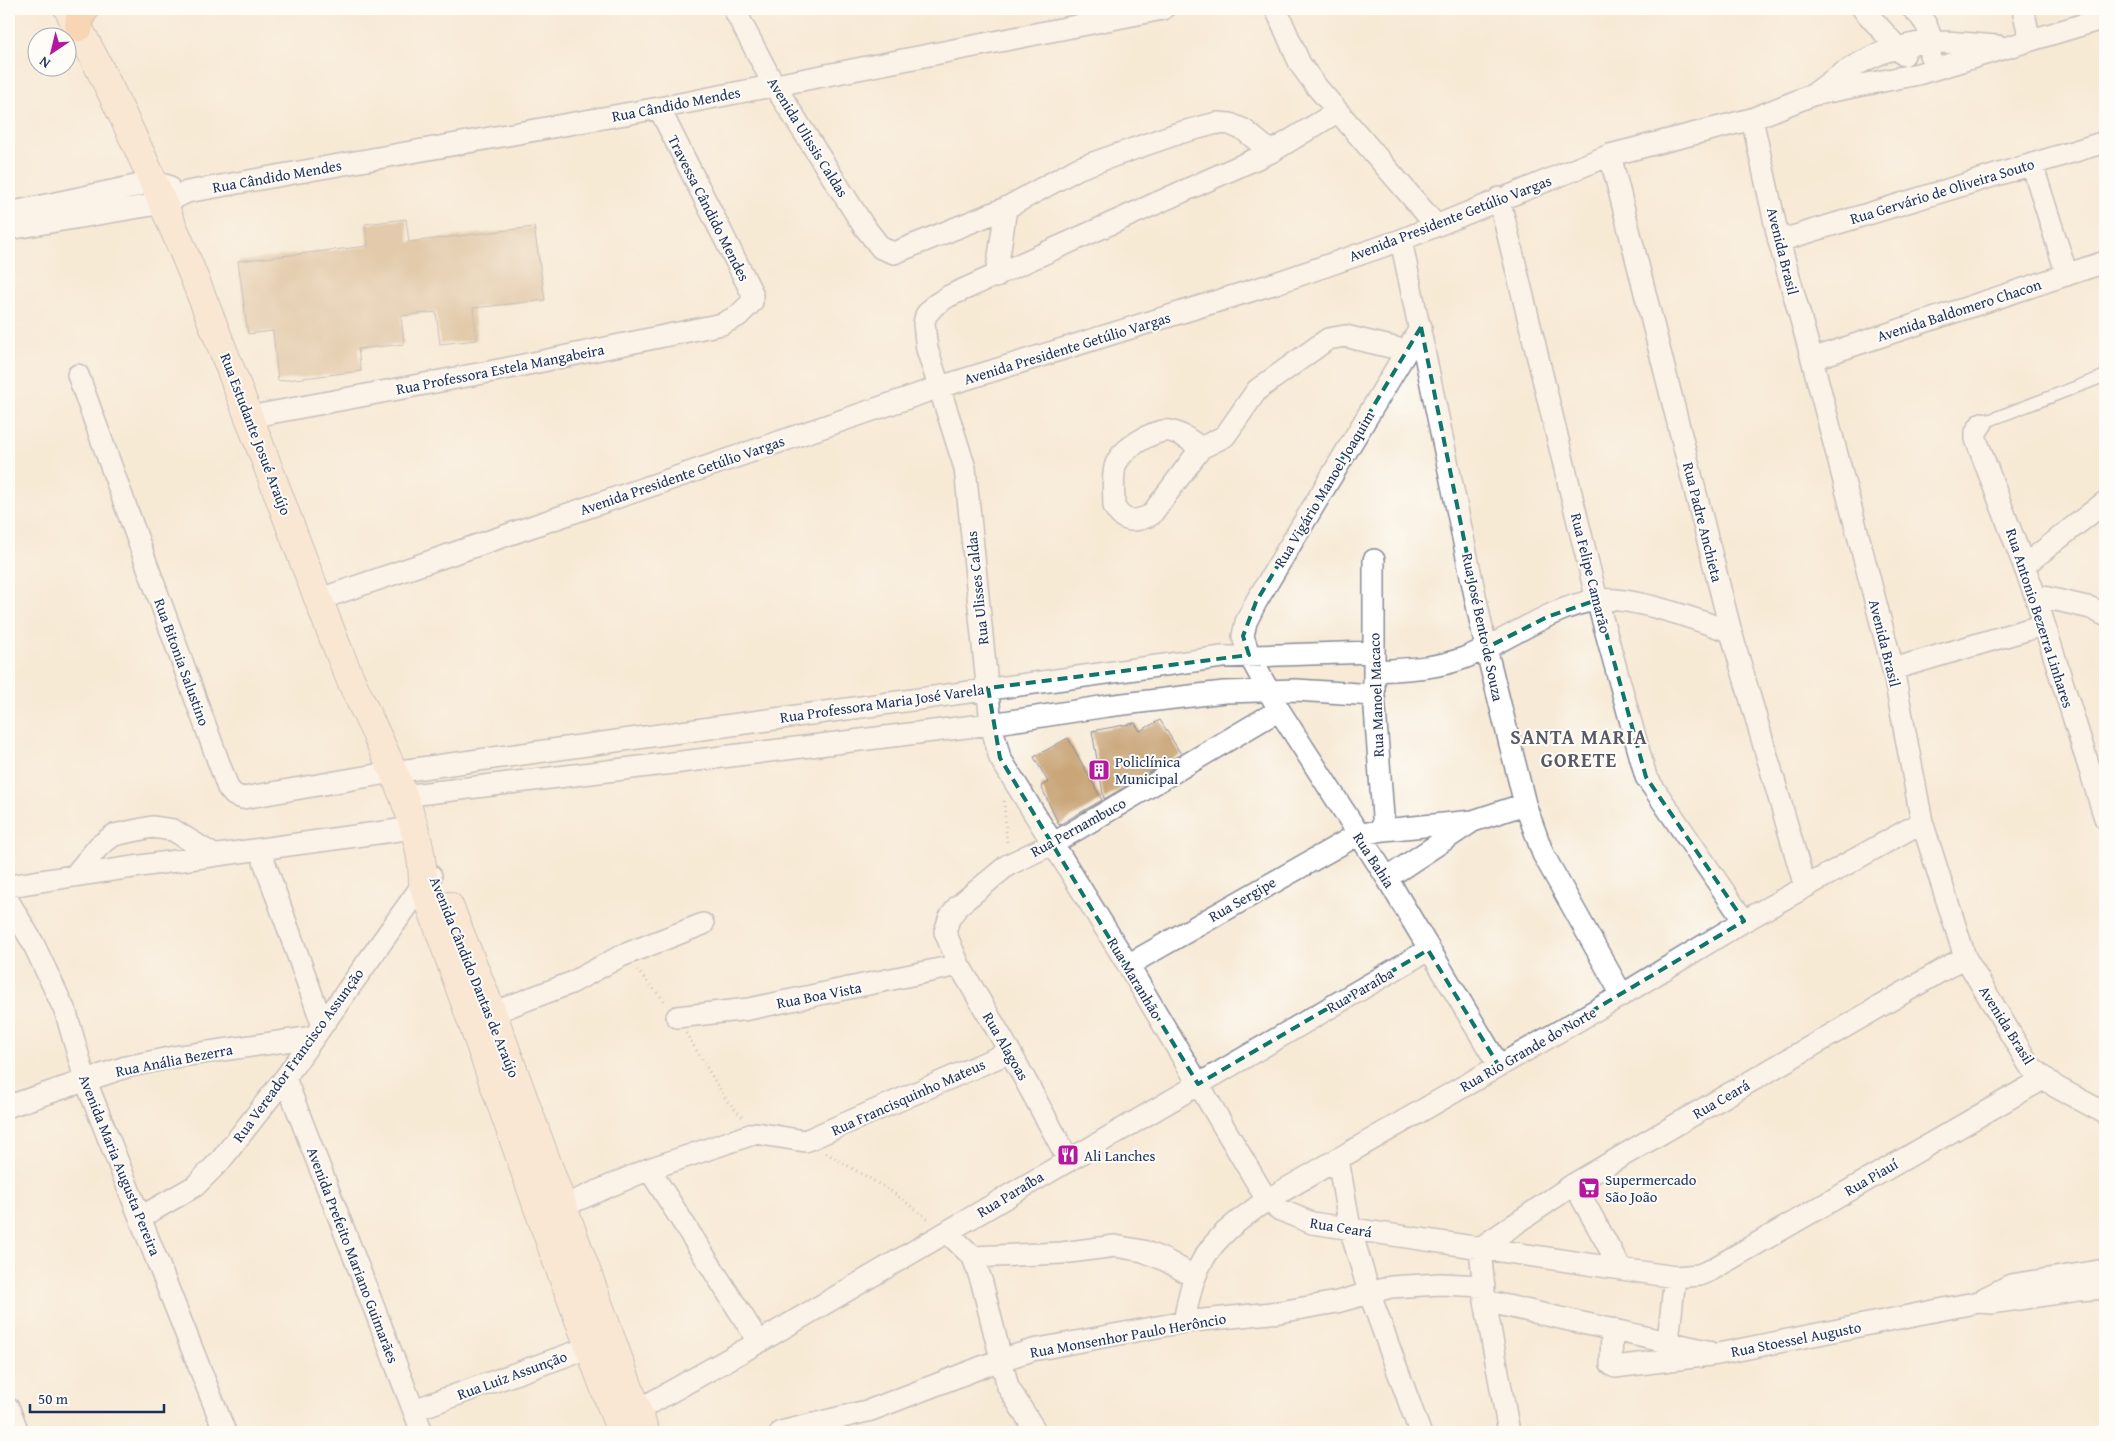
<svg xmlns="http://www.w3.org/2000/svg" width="2114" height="1441" viewBox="0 0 2114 1441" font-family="'Gentium Book Plus',serif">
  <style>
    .building { fill: #c9a578 }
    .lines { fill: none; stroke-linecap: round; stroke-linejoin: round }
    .service-casing { stroke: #898c9a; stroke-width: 14 }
    .minor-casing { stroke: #898c9a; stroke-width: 24 }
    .secondary-casing { stroke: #898c9a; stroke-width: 30 }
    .trunk-casing { stroke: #898c9a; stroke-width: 30 }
    .path { stroke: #898c9a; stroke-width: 3; stroke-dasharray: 1 4; stroke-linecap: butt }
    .service { stroke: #fff; stroke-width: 11 }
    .minor { stroke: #fff; stroke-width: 21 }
    .secondary { stroke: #fde5d0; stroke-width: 28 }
    .trunk { stroke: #f9bd89; stroke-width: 28 }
    .marked { fill: none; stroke: #0f766e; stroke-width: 4; stroke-dasharray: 10 6; stroke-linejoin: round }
    .labels { text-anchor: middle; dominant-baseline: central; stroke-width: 4; stroke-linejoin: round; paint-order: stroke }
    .street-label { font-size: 15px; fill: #1b2f5e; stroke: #fdfcf7 }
    .poi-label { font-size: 15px; fill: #1b2f5e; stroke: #fdfcf7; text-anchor: start }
    .district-label { font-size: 20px; font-weight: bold; letter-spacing: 1px; fill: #585867; stroke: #fdfcf7 }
  </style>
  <rect width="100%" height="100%" fill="#fdfcf7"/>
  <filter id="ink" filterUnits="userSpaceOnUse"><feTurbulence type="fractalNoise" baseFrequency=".02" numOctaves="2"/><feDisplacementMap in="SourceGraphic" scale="10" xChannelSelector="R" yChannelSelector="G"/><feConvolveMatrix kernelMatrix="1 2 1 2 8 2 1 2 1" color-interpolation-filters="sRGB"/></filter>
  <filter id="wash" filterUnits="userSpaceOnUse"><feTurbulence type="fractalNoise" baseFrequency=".0096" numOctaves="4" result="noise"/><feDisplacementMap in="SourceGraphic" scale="20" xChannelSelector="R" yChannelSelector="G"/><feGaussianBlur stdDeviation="1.12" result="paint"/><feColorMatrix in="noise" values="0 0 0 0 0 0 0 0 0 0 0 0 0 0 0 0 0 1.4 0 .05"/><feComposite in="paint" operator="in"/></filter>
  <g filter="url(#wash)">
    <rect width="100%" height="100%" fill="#f7ead6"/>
    <g id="blocks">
      <path class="building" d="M406 219 409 242 534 227 545 300 473 308 477 340 440 344 436 312 401 316 404 344 358 349 361 371 278 381 273 331 248 334 238 261 368 246 365 224Z
        M1160 720 1181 754 1104 799 1092 731 1135 723 1140 731Z
        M1068 738 1102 800 1059 825 1041 786 1048 782 1034 757Z"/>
    </g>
  </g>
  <g filter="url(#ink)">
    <use href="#blocks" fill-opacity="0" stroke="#898c9a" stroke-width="1"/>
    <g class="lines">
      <g class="service-casing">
        <path id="service" d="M1982 423 2105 376"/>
      </g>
      <g class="minor-casing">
        <path id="minor" d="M734 9 774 85 863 225 881 248 894 253 1006 208 1079 168 1179 133 1217 123 1230 124 1244 130 1271 152
          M1276 9 1300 64 1316 86 1435 224
          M1863 9 1904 55
          M1913 9C1927 21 1934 37 1930 55
          M2023 9 2030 40
          M1814 94C1849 66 1887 44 1932 42 1954 41 1976 45 1998 46
          M1337 112 1271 152 949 296 935 305 926 315 924 323 925 333 927 349 965 468 991 724 1000 758 1128 965 1267 1200 1280 1210 1312 1223 1675 1277 1699 1275 1711 1270 2043 1079
          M1752 119 1779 241 1812 359 1893 669 1922 822 1965 957 2029 1065 2056 1087 2105 1113
          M1610 155 1731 632 1805 887
          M2032 164 2067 275
          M1499 198 1597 600 1646 777 1744 921
          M9 213 154 182 168 186
          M9 229 164 203 187 192 659 108 1163 9
          M1401 240 1486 648 1525 804 1543 854 1622 995
          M1779 241 2105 142
          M996 277 1006 208
          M1421 327 1256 602 1246 622 1243 636 1249 655 1279 710 1387 878 1499 1066
          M1812 359 2105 262
          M78 375 228 788 234 795 243 798 393 772 1222 657 1373 652
          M249 417 499 370 722 324 738 316 752 302V293L659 108
          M1982 423 1976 432V439L2035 595 2105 818
          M1201 448C1192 442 1181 433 1170 431 1153 429 1119 450 1115 467 1112 479 1114 494 1114 506 1123 524 1136 522 1151 515L1201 448 1225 436 1257 390 1328 339 1345 336 1407 351
          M1374 560V695L1384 830
          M2025 565 2105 502
          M2035 595 2091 608 2105 615
          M320 599 940 387 1276 283 1401 240 1610 155 1752 119 1812 95 1918 74 2105 18
          M1893 669 2043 625
          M1374 671C1404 669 1435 669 1464 658 1508 641 1548 608 1596 600 1629 595 1699 620 1731 632
          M403 796 991 724 1107 706 1224 692 1296 690 1374 695
          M260 850 322 1023
          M75 875 99 846 114 835 152 827 173 830 212 854
          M1387 878 1470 823
          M9 886C143 864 278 847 413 828
          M9 902 33 943 66 1013 85 1079 225 1432
          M1128 965 1357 835 1384 830 1473 821 1525 804
          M677 1017 749 1009 959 965
          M479 1018 571 983 621 956 703 924
          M285 1078 422 1432
          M9 1106 126 1067 174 1057 313 1037
          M1068 1159 1010 1052 959 965 945 932 949 919 958 906 1008 865 1054 843 1279 710
          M1338 1159 1350 1228 1369 1292 1420 1432
          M649 1169 759 1342
          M1574 1184 1621 1269
          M561 1207 649 1169 756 1133 805 1141 1010 1052
          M141 1217 195 1186 221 1160 285 1078 423 884 431 876
          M947 1232 973 1257 982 1283 1008 1387 1036 1432
          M973 1257 1062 1253 1115 1246 1143 1251 1165 1260 1195 1277
          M1985 1298 2011 1285 2105 1270
          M1485 1301 1707 1351
          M1184 1322C1187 1308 1189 1291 1195 1277 1207 1242 1237 1221 1267 1200L1622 995 1744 921 1922 822
          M1612 1329 1611 1364 1615 1367 1718 1354 1979 1302 1992 1303 2079 1290 2105 1288
          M1668 1341 1675 1277
          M9 1409 18 1432
          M414 1410 604 1342
          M624 1418 759 1342 1428 950
          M781 1432 871 1410 1000 1360 1033 1350 1184 1322 1280 1312 1337 1302 1391 1287 1440 1284 1484 1286
          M1509 1432 1485 1301 1480 1248 1574 1184 1965 957"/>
      </g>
      <g class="secondary-casing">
        <path id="secondary" d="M68 9C182 215 254 439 341 657 367 723 424 813 423 884L554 1253 621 1432
          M449 906 492 1012 645 1432"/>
      </g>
      <g class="trunk-casing">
        <path id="trunk" d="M79 27 80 16 85 9"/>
      </g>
      <path class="path" d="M1004 801 1007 845
        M637 970 666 1003
        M686 1033 727 1101 742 1117
        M826 1153 891 1191 930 1220"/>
      <use href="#service" class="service"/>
      <use href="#minor" class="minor"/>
      <use href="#secondary" class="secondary"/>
      <use href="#trunk" class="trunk"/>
    </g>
  </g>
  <path d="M0 0H2114V1441H0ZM1421 327 1486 648 1547 617 1597 600 1646 777 1744 921 1499 1066 1428 950 1198 1084 1000 758 988 688 1249 655 1243 636 1256 602Z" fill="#f7ead6" fill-opacity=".55" fill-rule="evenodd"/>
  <path class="marked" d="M1421 327 1486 648 1547 617 1597 600 1646 777 1744 921 1499 1066 1428 950 1198 1084 1000 758 988 688 1249 655 1243 636 1256 602Z"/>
  <defs>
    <g id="building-square" transform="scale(1.125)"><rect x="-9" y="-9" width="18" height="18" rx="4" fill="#b5179e" stroke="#fdfcf7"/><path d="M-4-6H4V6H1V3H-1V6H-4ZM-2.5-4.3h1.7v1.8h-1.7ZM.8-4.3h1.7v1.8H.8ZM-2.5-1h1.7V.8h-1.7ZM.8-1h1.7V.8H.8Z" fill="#fff"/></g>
    <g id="restaurant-square" transform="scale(1.125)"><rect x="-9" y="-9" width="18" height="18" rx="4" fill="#b5179e" stroke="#fdfcf7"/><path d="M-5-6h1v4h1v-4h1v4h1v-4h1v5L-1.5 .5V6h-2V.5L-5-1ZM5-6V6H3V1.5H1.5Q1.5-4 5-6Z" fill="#fff"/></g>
    <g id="supermarket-square" transform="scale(1.125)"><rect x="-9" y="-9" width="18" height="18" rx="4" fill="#b5179e" stroke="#fdfcf7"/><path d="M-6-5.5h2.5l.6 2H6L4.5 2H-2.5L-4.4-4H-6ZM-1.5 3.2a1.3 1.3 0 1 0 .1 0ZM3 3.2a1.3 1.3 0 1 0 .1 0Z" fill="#fff"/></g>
  </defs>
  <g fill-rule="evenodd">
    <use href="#building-square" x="1099" y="770"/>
    <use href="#restaurant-square" x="1068" y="1155"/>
    <use href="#supermarket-square" x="1589" y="1188"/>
  </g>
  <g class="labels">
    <g class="street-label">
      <text transform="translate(676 104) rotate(-11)">Rua Cândido Mendes</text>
      <text transform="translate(808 137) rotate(58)">Avenida Ulissis Caldas</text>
      <text transform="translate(277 176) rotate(-10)">Rua Cândido Mendes</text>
      <text transform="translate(1942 191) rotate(-17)">Rua Gervário de Oliveira Souto</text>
      <text transform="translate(709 208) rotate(63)">Travessa Cândido Mendes</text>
      <text transform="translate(1450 218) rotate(-21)">Avenida Presidente Getúlio Vargas</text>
      <text transform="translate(1783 251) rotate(76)">Avenida Brasil</text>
      <text transform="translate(1959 310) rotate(-18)">Avenida Baldomero Chacon</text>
      <text transform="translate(1067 348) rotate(-17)">Avenida Presidente Getúlio Vargas</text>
      <text transform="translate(500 369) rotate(-11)">Rua Professora Estela Mangabeira</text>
      <text transform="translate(256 434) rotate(69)">Rua Estudante Josué Araújo</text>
      <text transform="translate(682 475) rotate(-19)">Avenida Presidente Getúlio Vargas</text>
      <text transform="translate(1324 489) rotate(-59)">Rua Vigário Manoel Joaquim</text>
      <text transform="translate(1703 522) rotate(76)">Rua Padre Anchieta</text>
      <text transform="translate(1591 573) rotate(76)">Rua Felipe Camarão</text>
      <text transform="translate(977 588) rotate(-96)">Rua Ulisses Caldas</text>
      <text transform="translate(2040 618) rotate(72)">Rua Antonio Bezerra Linhares</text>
      <text transform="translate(1483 627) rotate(78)">Rua José Bento de Souza</text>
      <text transform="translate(1885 643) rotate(76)">Avenida Brasil</text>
      <text transform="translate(182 662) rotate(70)">Rua Bitonia Salustino</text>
      <text transform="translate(1376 695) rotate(-92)">Rua Manoel Macaco</text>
      <text transform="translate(882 703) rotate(-8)">Rua Professora Maria José Varela</text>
      <text transform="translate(1078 827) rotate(-29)">Rua Pernambuco</text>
      <text transform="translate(1374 860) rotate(57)">Rua Bahia</text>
      <text transform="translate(1242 899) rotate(-30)">Rua Sergipe</text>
      <text transform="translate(475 977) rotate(68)">Avenida Cândido Dantas de Araújo</text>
      <text transform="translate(1135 978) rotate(59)">Rua Maranhão</text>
      <text transform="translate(1360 990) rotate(-30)">Rua Paraíba</text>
      <text transform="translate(819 995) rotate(-11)">Rua Boa Vista</text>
      <text transform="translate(2007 1025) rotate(58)">Avenida Brasil</text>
      <text transform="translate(1006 1046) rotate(60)">Rua Alagoas</text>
      <text transform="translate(1528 1049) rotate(-30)">Rua Rio Grande do Norte</text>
      <text transform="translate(298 1055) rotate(-54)">Rua Vereador Francisco Assunção</text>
      <text transform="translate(174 1060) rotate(-11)">Rua Anália Bezerra</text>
      <text transform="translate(908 1097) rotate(-24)">Rua Francisquinho Mateus</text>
      <text transform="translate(1721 1099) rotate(-30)">Rua Ceará</text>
      <text transform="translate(120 1165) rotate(68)">Avenida Maria Augusta Pereira</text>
      <text transform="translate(1871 1177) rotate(-30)">Rua Piauí</text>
      <text transform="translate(1010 1194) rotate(-31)">Rua Paraíba</text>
      <text transform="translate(1341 1227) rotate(9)">Rua Ceará</text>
      <text transform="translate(353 1255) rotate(69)">Avenida Prefeito Mariano Guimarães</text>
      <text transform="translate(1128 1335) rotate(-10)">Rua Monsenhor Paulo Herôncio</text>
      <text transform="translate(1796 1339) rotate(-11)">Rua Stoessel Augusto</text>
      <text transform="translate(512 1375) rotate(-20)">Rua Luiz Assunção</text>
    </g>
    <g class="poi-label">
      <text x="1115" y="761">Policlínica<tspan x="1115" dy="17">Municipal</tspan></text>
      <text x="1084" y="1155">Ali Lanches</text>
      <text x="1605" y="1179">Supermercado<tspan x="1605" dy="17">São João</tspan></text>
    </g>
    <g class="district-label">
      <text x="1579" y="736">SANTA MARIA<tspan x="1579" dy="23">GORETE</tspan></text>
    </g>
  </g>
  <rect width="2114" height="1441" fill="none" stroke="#fdfcf7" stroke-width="30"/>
  <g transform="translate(52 52) rotate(215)"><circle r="24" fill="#fdfcf7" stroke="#a3aaba"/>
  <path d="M0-4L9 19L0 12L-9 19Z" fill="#b5179e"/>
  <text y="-8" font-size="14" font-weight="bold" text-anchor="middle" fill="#1b2f5e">N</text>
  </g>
  <path d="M30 1404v8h134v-8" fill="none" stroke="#1b2f5e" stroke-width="2.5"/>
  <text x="38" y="1404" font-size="15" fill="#1b2f5e" stroke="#fdfcf7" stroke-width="4" paint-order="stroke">50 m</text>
</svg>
